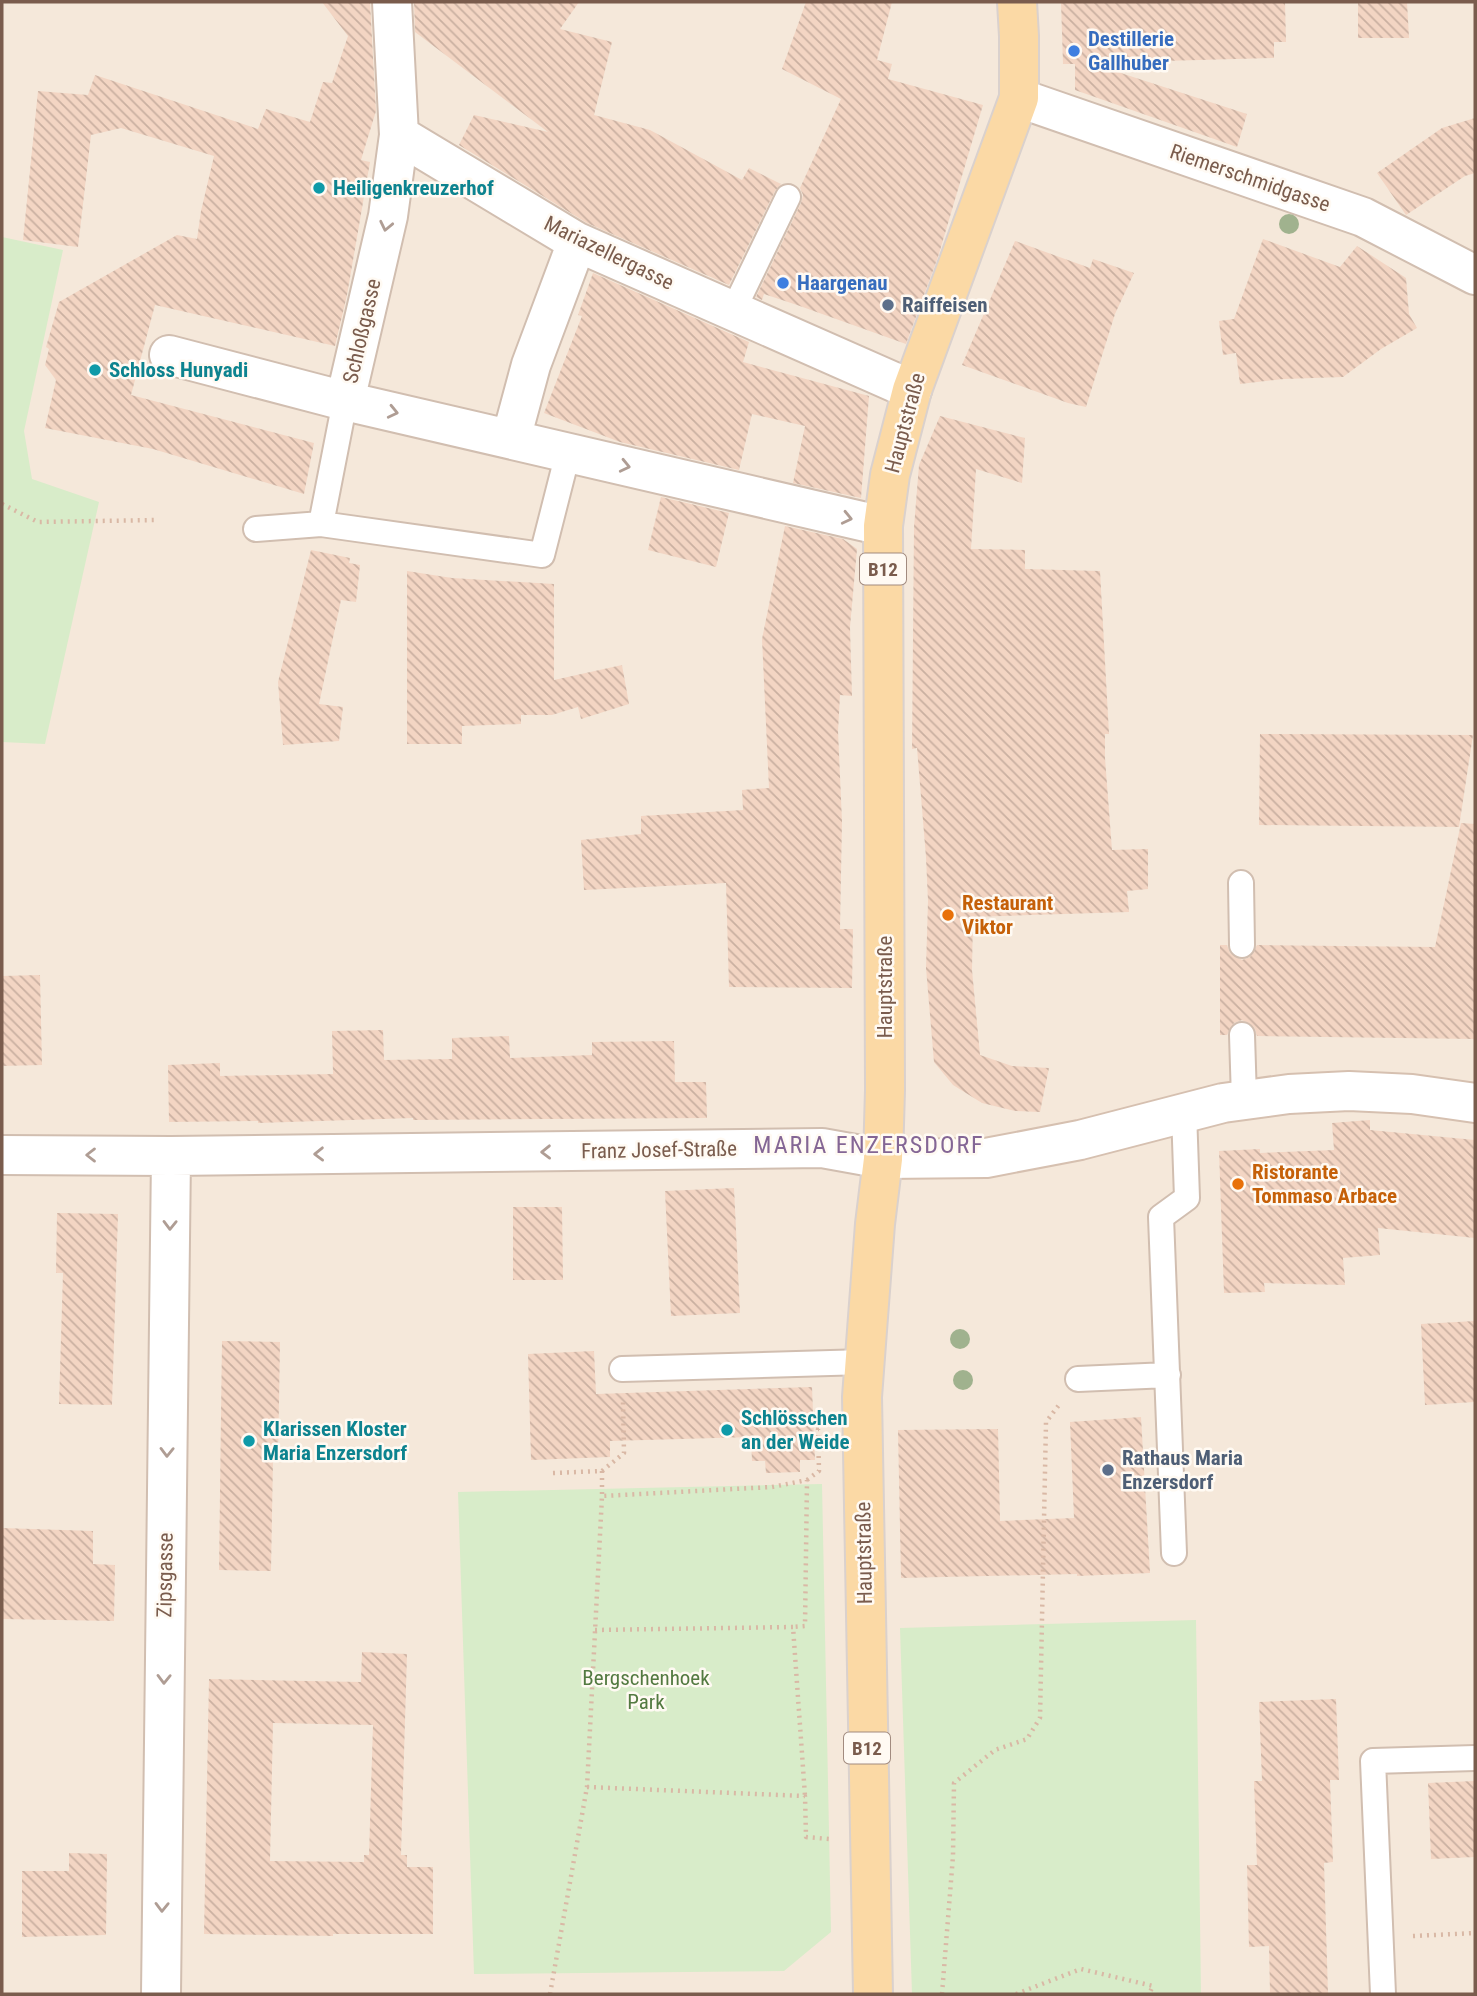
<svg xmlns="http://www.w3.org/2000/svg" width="1477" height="1996" viewBox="0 0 1477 1996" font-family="'Roboto Condensed',sans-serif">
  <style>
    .residential { fill: #f5e8da }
    .green { fill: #d8ecc9 }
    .building { fill: url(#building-back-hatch); fill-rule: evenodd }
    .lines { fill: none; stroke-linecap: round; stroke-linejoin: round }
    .lane-casing { stroke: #d1beb0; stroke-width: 28 }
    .street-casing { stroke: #d1beb0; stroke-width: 42 }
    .secondary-casing { stroke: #d6c0b0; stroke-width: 42 }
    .primary-casing { stroke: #dad1cd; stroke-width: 42 }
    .path { stroke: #d9b8a5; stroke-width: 4.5; stroke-dasharray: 2 5; stroke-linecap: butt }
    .lane { stroke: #fff; stroke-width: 24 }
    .street { stroke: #fff; stroke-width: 38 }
    .secondary { stroke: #fff; stroke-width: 38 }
    .primary { stroke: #fbd9a5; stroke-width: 38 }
    .tree { fill: #a0b28e }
    .oneway { stroke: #af9d94 }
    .shop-dot { fill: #3f7fe0; stroke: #fffaf3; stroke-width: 2.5 }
    .culture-dot { fill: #0f9aa8; stroke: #fffaf3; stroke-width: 2.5 }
    .service-dot { fill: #5c6f8a; stroke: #fffaf3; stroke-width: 2.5 }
    .food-dot { fill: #e8710a; stroke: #fffaf3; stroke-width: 2.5 }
    .labels { text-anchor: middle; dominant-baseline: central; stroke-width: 5; stroke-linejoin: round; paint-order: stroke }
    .shield { fill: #fffaf3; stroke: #a28b7f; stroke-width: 2 }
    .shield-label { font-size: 19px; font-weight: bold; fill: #7a5c4d }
    .shop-label { font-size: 21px; font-weight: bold; fill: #366cbe; stroke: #fffaf3; text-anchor: start }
    .street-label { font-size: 21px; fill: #7a5c4d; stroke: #fffaf3 }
    .culture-label { font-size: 21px; font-weight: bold; fill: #0d838f; stroke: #fffaf3; text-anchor: start }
    .service-label { font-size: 21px; font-weight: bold; fill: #4e5e75; stroke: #fffaf3; text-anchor: start }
    .food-label { font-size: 21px; font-weight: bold; fill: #c56008; stroke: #fffaf3; text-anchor: start }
    .park-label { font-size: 21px; fill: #537a41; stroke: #fffaf3 }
    .quarter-label { font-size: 24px; letter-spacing: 2px; fill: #846695; stroke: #fffaf3 }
  </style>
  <defs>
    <pattern id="building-back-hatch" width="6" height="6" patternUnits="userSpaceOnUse" patternTransform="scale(1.75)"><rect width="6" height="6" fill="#f3d5c3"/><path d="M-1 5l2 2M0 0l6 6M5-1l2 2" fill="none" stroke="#cab0a1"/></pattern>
  </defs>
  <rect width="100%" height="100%" fill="#fdf6ec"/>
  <path class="residential" d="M2 2H1475V1994H2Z"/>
  <path class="green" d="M2 237 63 250 24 431 32 479 99 502 45 744 2 742Z
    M822 1484 831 1932 784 1971 474 1974 458 1492Z
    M1196 1620 1201 1994H912L900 1628Z"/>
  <path class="building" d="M322 2H370L376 111 361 160 370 162 347 295 335 346 155 305 131 395 314 443 304 494 153 449 45 428 56 380 45 365 49 349 46 347 59 302 177 235 197 239 201 211 214 156 121 128 91 135 78 247 23 240 38 91 88 95 95 75 258 129 266 109 310 122 323 82 332 83 348 36Z
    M414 2H579L560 29 612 42 594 115 650 130 742 180 749 168 781 184 775 191 729 285 587 223 459 145 474 115 548 132 415 32Z
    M806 2H892L877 60 892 64 888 79 983 105 938 257 906 344 797 305 764 294 762 300 756 297 801 203 803 195 800 188 841 99 782 69Z
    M1061 2H1285L1286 42H1274V58L1090 63 1247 114 1237 147 1075 90V64H1063Z
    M1358 2H1407L1409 38H1358Z
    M1475 118V173L1465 176 1406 215 1377 173 1442 128Z
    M1263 239 1340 267 1357 246 1406 278 1409 314 1417 328 1381 349 1343 377 1284 379 1240 384 1236 353 1223 355 1219 321 1234 319Z
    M1015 241 1090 268 1093 259 1134 273 1115 314 1086 407 1068 403 962 365Z
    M593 273 749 342 743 362 869 396 861 498 793 483 805 426 752 414 739 470 620 442 544 413 582 316 578 315Z
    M940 416 1025 438 1022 483 976 469 971 549 1025 550V569L1100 571 1109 734H1105V758L1112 850 1148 849V889L1127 891 1129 912 973 917 972 970 980 1055 1012 1066 1049 1068 1040 1112 1015 1111 982 1103 953 1085 934 1062 926 968 928 901 926 857 917 748 912 749 914 527 919 465Z
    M661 497 729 513 716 567 648 550Z
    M785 526 843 539 857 549 850 627 852 696 840 695 838 731 842 821 840 929H853L852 988 729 987 726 883 584 890 581 840 641 834V816L743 810 742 790 769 788 762 639Z
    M311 550 350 558 349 563 360 565 356 602 341 600 319 704 343 707 339 741 283 745 278 682Z
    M407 571 452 578 554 584V680L622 665 629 704 581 719 578 707 552 715H521V724L462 726V744H407Z
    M1260 734 1473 735 1459 827 1259 825Z
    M1461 823 1475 824V1039L1257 1036 1254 1027 1242 1020 1234 1023 1227 1035H1220V945H1227L1230 953 1242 960 1250 957 1257 945 1435 947Z
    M40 975 42 1065 2 1066V976Z
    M383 1030 384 1060 452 1059V1038L509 1036 510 1058 592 1055V1042L674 1041 675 1082H706L707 1118 413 1120V1118L258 1123V1121L169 1122 168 1065 220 1063V1076L333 1074 332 1031Z
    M1370 1120V1130L1475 1140V1238L1378 1228 1380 1255 1343 1258 1345 1285 1264 1283 1265 1292 1224 1293 1219 1151 1260 1149V1153L1334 1150 1332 1123Z
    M734 1188 740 1313 671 1316 665 1191Z
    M513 1207H562L563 1280H513Z
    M57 1213 118 1214 112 1405 59 1404 63 1273H56Z
    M1475 1321V1402L1425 1405 1421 1324Z
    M222 1341 280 1342 278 1459H273L271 1571 219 1570Z
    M594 1351 596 1394 812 1387 815 1460H800V1472L766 1473 765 1461H752L751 1437 610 1441V1457L531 1460 528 1354Z
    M1141 1417 1150 1573 1077 1576V1574L901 1578 898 1430 998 1429 1000 1521 1074 1518 1070 1422Z
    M2 1528 93 1531V1564L115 1565 114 1621 2 1619Z
    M362 1652 407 1654 401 1855H407V1867H433V1934H333V1936L204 1934 209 1679 361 1682ZM273 1723 373 1725 369 1855H364V1862L270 1861Z
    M1336 1699 1339 1780H1330L1333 1862 1324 1863 1328 1994H1270L1269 1946 1249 1947 1247 1865H1257L1254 1781H1262L1259 1702Z
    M1475 1781V1857L1431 1859 1428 1783Z
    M69 1853 107 1854 106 1935 22 1937V1871H69Z"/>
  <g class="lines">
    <g class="lane-casing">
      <path id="lane" d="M733 311 788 197
        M345 401 321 524 542 555 568 453
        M256 529 321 524
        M1241 883 1242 945
        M1242 1035 1244 1099
        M622 1369 865 1362
        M1078 1379 1168 1375
        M1174 1553 1161 1217 1187 1198 1184 1112
        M1383 1994 1373 1761 1475 1758"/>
    </g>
    <g class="street-casing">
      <path id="street" d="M392 2 399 135 577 242 912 390
        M1019 98 1363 217 1475 275
        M399 135 388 216 345 401 883 526
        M169 355 345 401
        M511 439 531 365 577 242
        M2 1155 171 1156 822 1148 883 1159
        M161 1994 171 1156"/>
    </g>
    <g class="secondary-casing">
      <path id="secondary" d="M883 1159 986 1158 1080 1140 1223 1103 1289 1094 1349 1091 1412 1094 1475 1103"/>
    </g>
    <g class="primary-casing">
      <path id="primary" d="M873 1994 862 1397 875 1224 883 1159 885 1090 883 526 890 475 912 390 1019 98V36L1017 2"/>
    </g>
    <path class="path" d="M2 504 38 522 156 520
      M602 1471 624 1453 623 1402
      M553 1473 602 1471V1496
      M807 1480 819 1471 818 1429H823
      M595 1630 793 1627 805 1796
      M587 1787 805 1796 806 1837 829 1839
      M1413 1936 1475 1933
      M550 1994 587 1787 602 1496 772 1487 807 1480 805 1626 793 1627
      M942 1994 953 1856 954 1783 995 1750 1027 1739 1040 1718 1046 1422 1059 1405
      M1016 1994 1081 1969 1153 1986 1149 1994"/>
    <use href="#lane" class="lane"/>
    <use href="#street" class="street"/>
    <use href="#secondary" class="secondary"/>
    <use href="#primary" class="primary"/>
  </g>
  <g class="tree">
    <circle cx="1289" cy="224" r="10"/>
    <circle cx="960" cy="1339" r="10"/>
    <circle cx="963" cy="1380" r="10"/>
  </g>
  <defs><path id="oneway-chevron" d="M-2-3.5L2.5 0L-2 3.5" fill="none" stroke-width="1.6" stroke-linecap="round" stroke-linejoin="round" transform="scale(1.75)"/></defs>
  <g class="oneway">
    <use href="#oneway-chevron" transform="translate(386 226) rotate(102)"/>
    <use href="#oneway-chevron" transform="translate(393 412) rotate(13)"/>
    <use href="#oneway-chevron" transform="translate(625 466) rotate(13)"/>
    <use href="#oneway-chevron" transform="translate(847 518) rotate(13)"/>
    <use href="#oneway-chevron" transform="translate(546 1152) rotate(179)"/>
    <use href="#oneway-chevron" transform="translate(319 1154) rotate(179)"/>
    <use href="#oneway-chevron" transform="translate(91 1155) rotate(-180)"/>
    <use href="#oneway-chevron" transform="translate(170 1225) rotate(91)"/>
    <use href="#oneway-chevron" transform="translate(167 1452) rotate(91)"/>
    <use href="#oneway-chevron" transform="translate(164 1679) rotate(91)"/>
    <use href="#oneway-chevron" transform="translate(162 1907) rotate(91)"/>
  </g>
  <g class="shop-dot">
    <circle cx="1074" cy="51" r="7"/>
    <circle cx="783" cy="283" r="7"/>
  </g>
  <g class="culture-dot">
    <circle cx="319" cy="188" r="7"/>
    <circle cx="95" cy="370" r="7"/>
    <circle cx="727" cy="1430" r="7"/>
    <circle cx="249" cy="1441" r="7"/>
  </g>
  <g class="service-dot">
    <circle cx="888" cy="305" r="7"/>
    <circle cx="1108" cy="1470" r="7"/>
  </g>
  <g class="food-dot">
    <circle cx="948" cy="915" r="7"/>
    <circle cx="1238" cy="1184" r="7"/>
  </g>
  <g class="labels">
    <g class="shield">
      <rect x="860" y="553.5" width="46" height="31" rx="5"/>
      <rect x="844" y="1732.5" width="46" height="31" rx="5"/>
    </g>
    <g class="shield-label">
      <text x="883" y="569">B12</text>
      <text x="867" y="1748">B12</text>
    </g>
    <g class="shop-label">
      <text x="1088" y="39">Destillerie<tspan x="1088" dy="24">Gallhuber</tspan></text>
      <text x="797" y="283">Haargenau</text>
    </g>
    <g class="street-label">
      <text transform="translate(1250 178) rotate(19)">Riemerschmidgasse</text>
      <text transform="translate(609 253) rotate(26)">Mariazellergasse</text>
      <text transform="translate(362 331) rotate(-77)">Schloßgasse</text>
      <text transform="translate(905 423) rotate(-75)">Hauptstraße</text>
      <text transform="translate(885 987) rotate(-90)">Hauptstraße</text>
      <text transform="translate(659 1150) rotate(-1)">Franz Josef-Straße</text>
      <text transform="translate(864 1553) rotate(-91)">Hauptstraße</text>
      <text transform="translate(165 1575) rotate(-89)">Zipsgasse</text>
    </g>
    <g class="culture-label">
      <text x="333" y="188">Heiligenkreuzerhof</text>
      <text x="109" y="370">Schloss Hunyadi</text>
      <text x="741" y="1418">Schlösschen<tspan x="741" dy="24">an der Weide</tspan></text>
      <text x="263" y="1429">Klarissen Kloster<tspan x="263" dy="24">Maria Enzersdorf</tspan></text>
    </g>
    <g class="service-label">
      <text x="902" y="305">Raiffeisen</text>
      <text x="1122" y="1458">Rathaus Maria<tspan x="1122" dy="24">Enzersdorf</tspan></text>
    </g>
    <g class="food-label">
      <text x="962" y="903">Restaurant<tspan x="962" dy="24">Viktor</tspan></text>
      <text x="1252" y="1172">Ristorante<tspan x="1252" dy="24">Tommaso Arbace</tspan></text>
    </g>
    <g class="park-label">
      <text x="646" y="1678">Bergschenhoek<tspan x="646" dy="24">Park</tspan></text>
    </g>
    <g class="quarter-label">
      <text x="869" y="1145">MARIA ENZERSDORF</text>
    </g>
  </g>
  <rect width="1477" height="1996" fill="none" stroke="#7a5c4d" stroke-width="7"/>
</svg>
